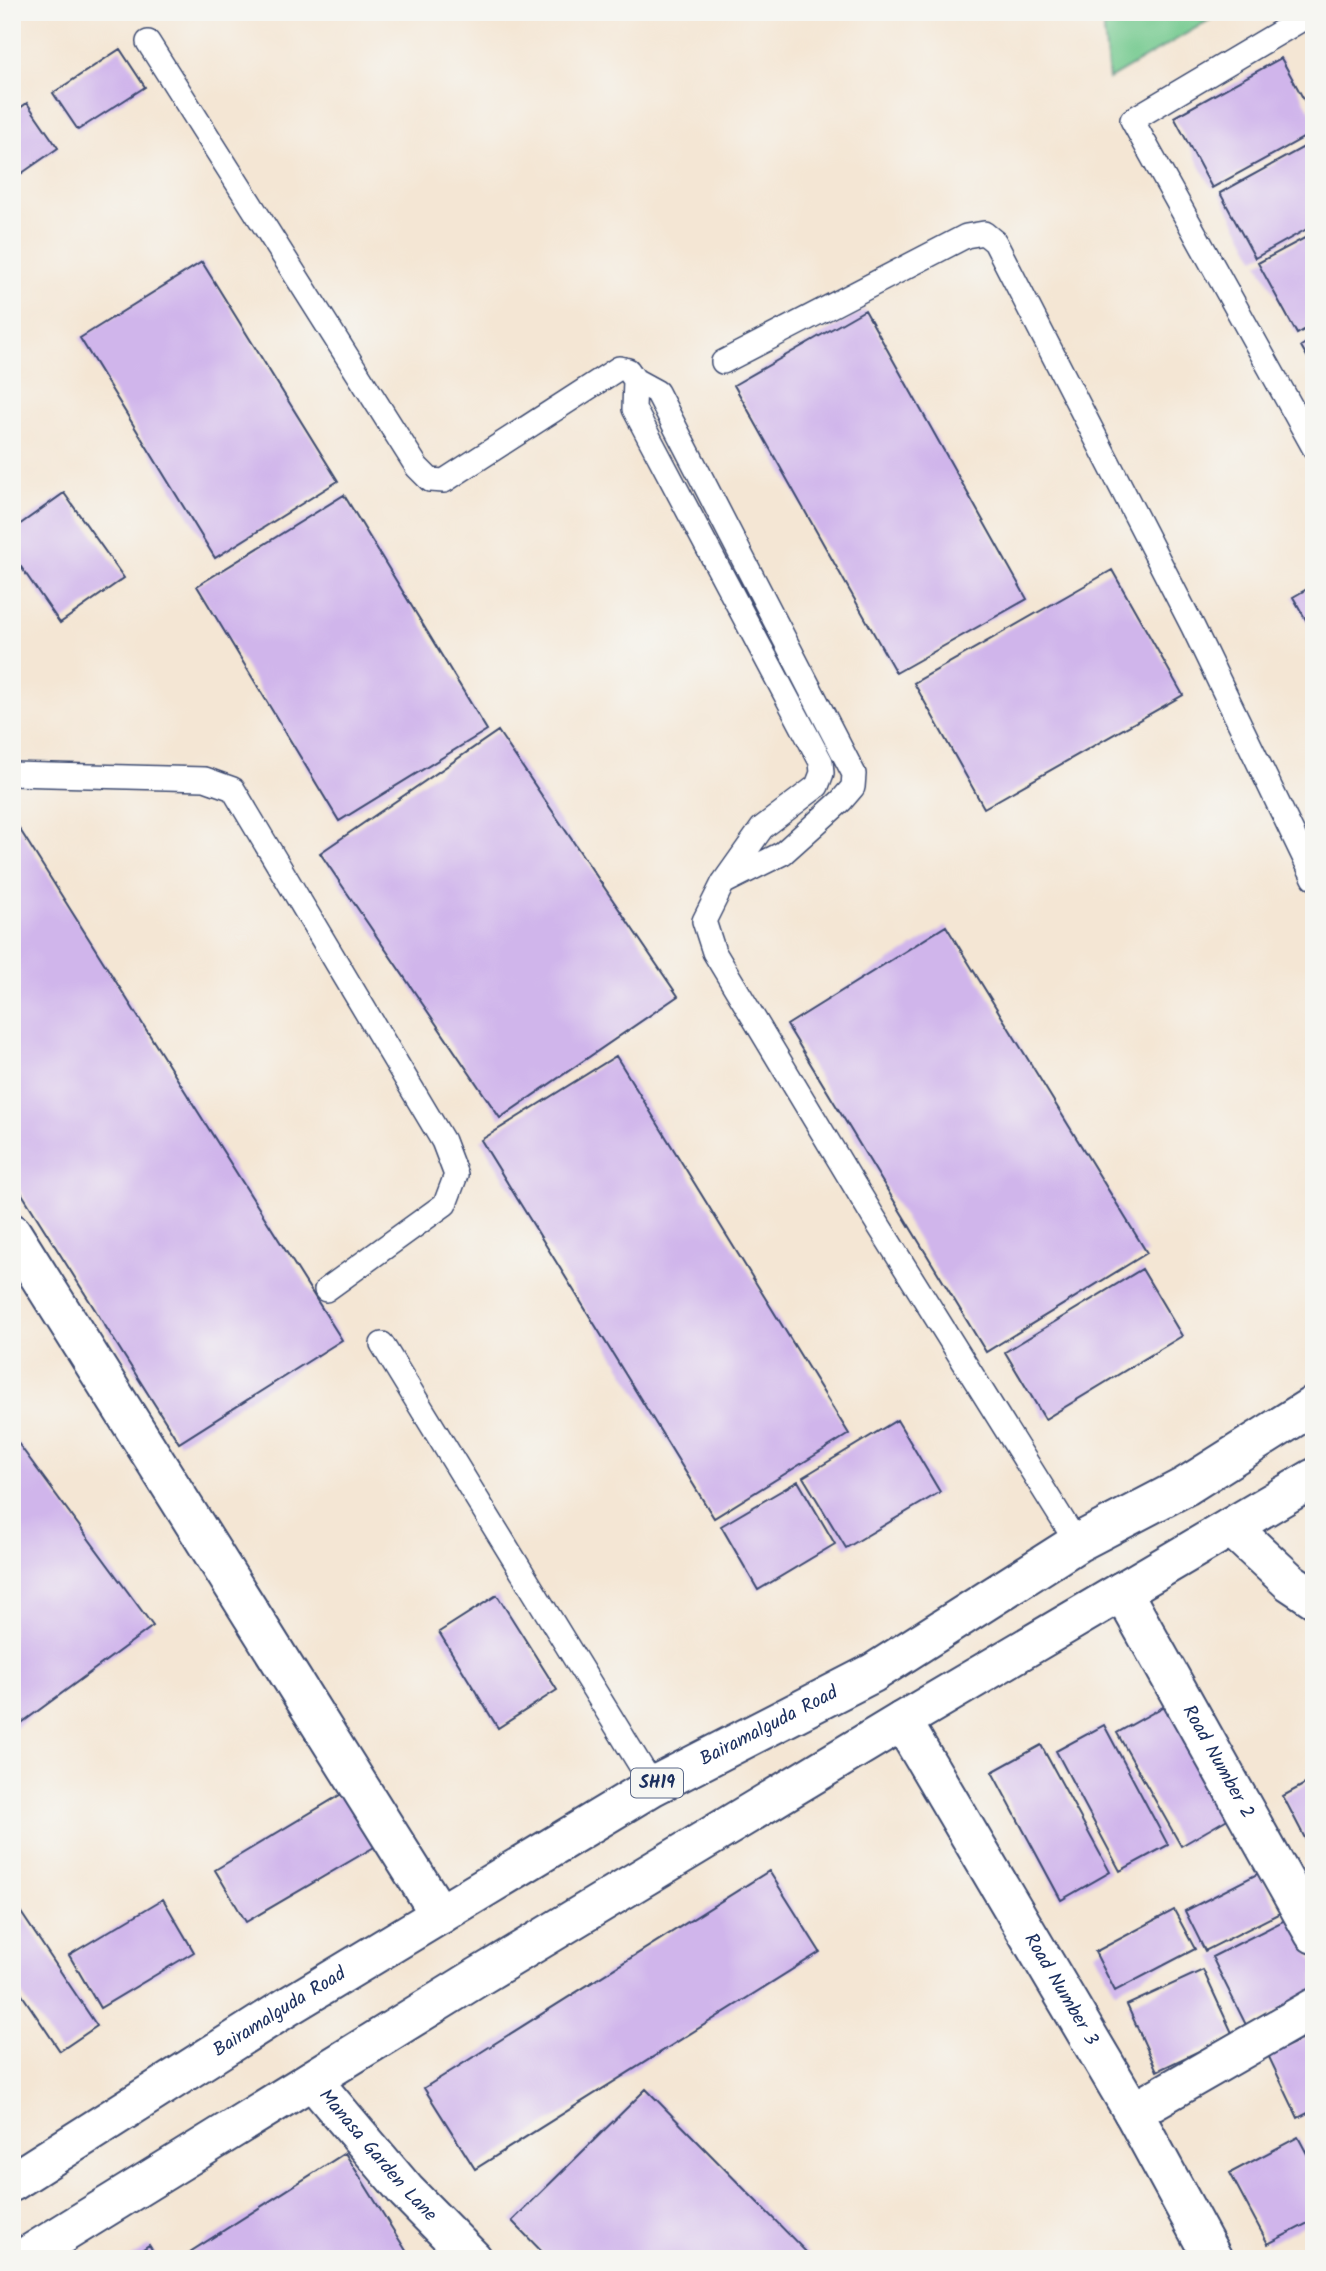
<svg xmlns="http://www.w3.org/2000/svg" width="1326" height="2271" viewBox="0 0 1326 2271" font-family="Kalam,sans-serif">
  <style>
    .green { fill: #73c98e; stroke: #477c76; stroke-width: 2 }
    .building { fill: #d0b5eb }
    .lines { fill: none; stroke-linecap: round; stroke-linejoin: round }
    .service-casing { stroke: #3c4a70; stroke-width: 26 }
    .minor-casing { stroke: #3c4a70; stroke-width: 42 }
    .primary-casing { stroke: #3c4a70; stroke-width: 42 }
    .service { stroke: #fff; stroke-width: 23 }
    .minor { stroke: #fff; stroke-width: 38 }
    .primary { stroke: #fff; stroke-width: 38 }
    .labels { text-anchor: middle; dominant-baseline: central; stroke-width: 7; stroke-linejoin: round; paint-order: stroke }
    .shield { fill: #f6f6f2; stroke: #5d6b8a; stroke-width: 2 }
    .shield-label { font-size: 18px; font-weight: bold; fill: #1b2f5e }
    .street-label { font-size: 19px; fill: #1b2f5e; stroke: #f6f6f2 }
  </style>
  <rect width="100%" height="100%" fill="#f6f6f2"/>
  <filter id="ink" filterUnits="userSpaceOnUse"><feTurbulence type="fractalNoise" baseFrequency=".0143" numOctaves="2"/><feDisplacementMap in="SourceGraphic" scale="14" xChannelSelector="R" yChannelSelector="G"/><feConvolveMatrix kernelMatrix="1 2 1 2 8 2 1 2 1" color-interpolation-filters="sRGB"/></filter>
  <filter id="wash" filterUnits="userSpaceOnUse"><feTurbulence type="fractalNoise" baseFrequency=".00686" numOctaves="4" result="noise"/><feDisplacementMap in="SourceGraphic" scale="28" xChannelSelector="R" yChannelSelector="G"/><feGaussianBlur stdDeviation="1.57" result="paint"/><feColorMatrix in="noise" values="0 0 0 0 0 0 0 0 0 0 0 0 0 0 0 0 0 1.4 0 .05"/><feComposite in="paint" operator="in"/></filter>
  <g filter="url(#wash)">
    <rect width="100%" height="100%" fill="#f4e6d4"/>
    <path class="green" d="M1102 12H1223L1109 79Z"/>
    <g id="blocks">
      <path class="building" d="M120 49 145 87 78 130 53 93Z
        M1281 58 1314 118V132L1212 188 1174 117Z
        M27 103 58 148 15 178 12 174V114Z
        M1313 142 1314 225 1255 258 1220 193Z
        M1314 233V324L1297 334 1258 263Z
        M202 262 338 481 215 558 80 338Z
        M865 310 1027 599 896 673 734 385Z
        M1314 338V369L1301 346Z
        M64 493 124 578 60 623 12 554V530Z
        M344 495 487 730 339 821 197 586Z
        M1112 570 1183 695 984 808 914 683Z
        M1314 585V634L1293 597Z
        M498 731 678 996 500 1118 320 853Z
        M12 817 342 1340 179 1443 12 1178Z
        M946 926 1147 1253 986 1352 787 1025Z
        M616 1056 849 1434 714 1518 481 1140Z
        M1142 1269 1182 1336 1045 1419 1005 1352Z
        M897 1420 940 1492 846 1548 803 1477Z
        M12 1435 153 1626 12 1730Z
        M798 1481 835 1544 758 1590 721 1526Z
        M497 1595 557 1690 498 1728 439 1632Z
        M1179 1698 1243 1810 1181 1846 1117 1733Z
        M1104 1725 1168 1845 1120 1871 1056 1751Z
        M1041 1745 1110 1872 1061 1900 992 1772Z
        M1314 1779V1838L1307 1842 1283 1796Z
        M345 1792 376 1846 246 1922 215 1870Z
        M769 1871 820 1952 475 2169 424 2088Z
        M1259 1873 1280 1913 1205 1951 1185 1911Z
        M12 1899 97 2026 60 2051 12 1980Z
        M163 1899 194 1952 100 2008 69 1955Z
        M1174 1910 1195 1949 1115 1991 1095 1952Z
        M1291 1917 1314 1962V1993L1247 2027 1212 1957Z
        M1203 1970 1233 2035 1157 2071 1127 2005Z
        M1314 2034V2110L1298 2118 1268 2055Z
        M646 2089 813 2259H549L512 2221Z
        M1298 2137 1314 2167V2220L1268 2244 1230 2173Z
        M345 2153 410 2257 408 2259H179Z
        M149 2245 158 2259H129Z"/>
    </g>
  </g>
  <g filter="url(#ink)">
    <use href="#blocks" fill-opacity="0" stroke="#3c4a70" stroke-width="2"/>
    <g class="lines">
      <g class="service-casing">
        <path id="service" d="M1314 12 1132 120 1314 448
          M148 42 417 467 430 480 444 481 619 368 628 370 635 380 657 392 854 774 853 787 841 801 783 853 723 883
          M723 362 966 236 984 233 995 242 1193 627 1314 878
          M635 380 634 409 821 762 822 773 817 786 762 828 723 883 704 921 714 952 874 1218 1077 1543
          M12 774 205 779 233 789 443 1141 456 1175 445 1204 326 1290
          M382 1344 653 1786"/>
      </g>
      <g class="minor-casing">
        <g id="minor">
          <path d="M12 1233 440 1915"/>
          <path d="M1231 1527 1290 1582 1314 1598"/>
          <path id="s1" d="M1122 1591 1314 1934"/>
          <path id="s2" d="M902 1721 1133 2112 1213 2259"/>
          <path id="s3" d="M312 2080 406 2191 473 2259"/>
          <path d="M1133 2112 1314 2008"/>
        </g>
      </g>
      <g class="primary-casing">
        <g id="primary">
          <path id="s4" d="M12 2182 287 2007 653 1786 873 1673 1077 1543 1186 1486 1314 1405"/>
          <path d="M22 2259 478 1977 902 1721 1314 1478"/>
        </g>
      </g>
      <use href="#service" class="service"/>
      <use href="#minor" class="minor"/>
      <use href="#primary" class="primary"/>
    </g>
  </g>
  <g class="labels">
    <rect class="shield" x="631" y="1768.5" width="52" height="29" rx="5"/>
    <g class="shield-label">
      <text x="657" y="1783">SH19</text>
    </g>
    <g class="street-label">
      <text stroke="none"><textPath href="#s4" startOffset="884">Bairamalguda Road</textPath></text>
      <text stroke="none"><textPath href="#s1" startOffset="196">Road Number 2</textPath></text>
      <text stroke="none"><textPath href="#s2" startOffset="312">Road Number 3</textPath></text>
      <text stroke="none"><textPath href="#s4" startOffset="317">Bairamalguda Road</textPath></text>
      <text stroke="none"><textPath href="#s3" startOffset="100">Manasa Garden Lane</textPath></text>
    </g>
  </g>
  <rect width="1326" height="2271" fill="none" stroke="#f6f6f2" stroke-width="42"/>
</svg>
